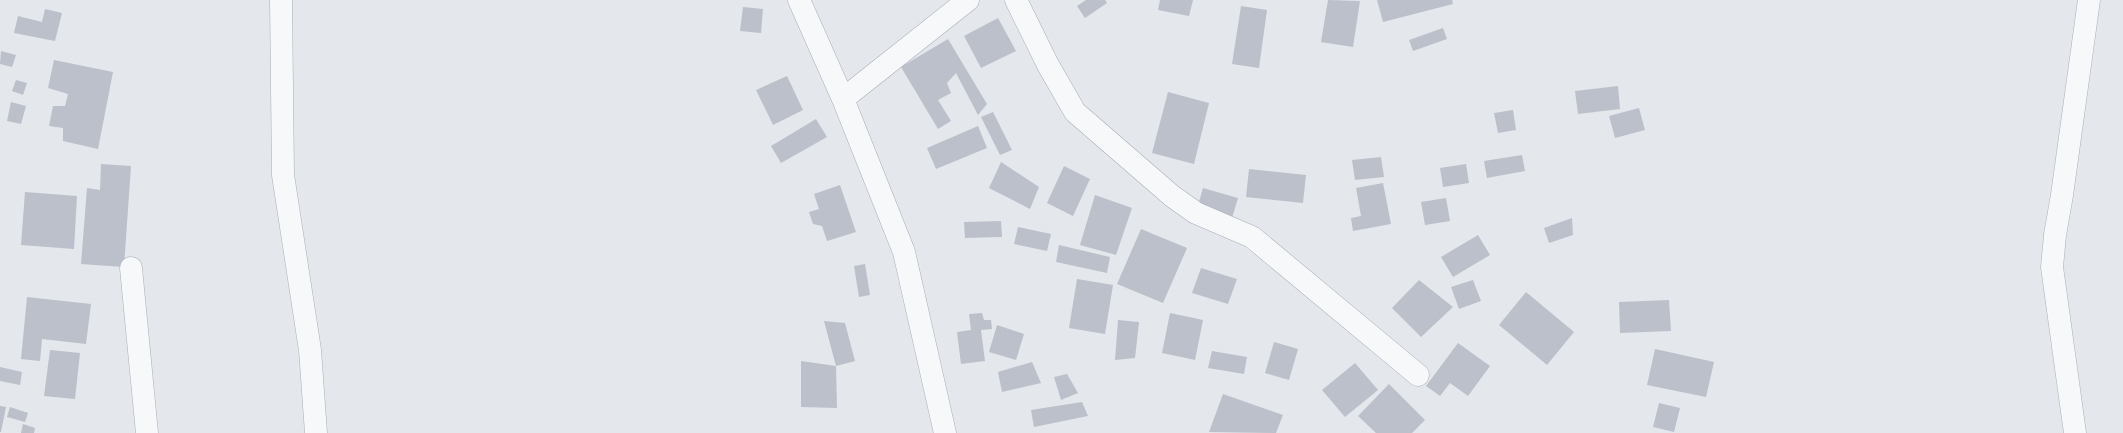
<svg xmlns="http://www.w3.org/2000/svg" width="2123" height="433" viewBox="0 0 2123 433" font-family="Overpass,sans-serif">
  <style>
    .building { fill: #bbc0ca }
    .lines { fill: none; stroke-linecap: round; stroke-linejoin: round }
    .minor-casing { stroke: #a9aeb7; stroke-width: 23 }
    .minor { stroke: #f7f8fa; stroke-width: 22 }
  </style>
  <rect width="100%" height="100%" fill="#e4e7ec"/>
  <path class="building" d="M1086 0H1105L1107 3 1085 18 1077 6Z
    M1160 0H1193L1189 16 1158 10Z
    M1328 0 1360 1 1353 47 1321 42Z
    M1377 0H1452L1453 4 1383 22Z
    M1241 6 1267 10 1259 68 1232 64Z
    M743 7 763 9 761 33 740 31Z
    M45 9 62 13 55 41 14 33 18 16 42 22Z
    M998 18 1016 51 981 68 964 36Z
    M1443 28 1447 39 1413 51 1409 40Z
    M948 39 987 104 978 115 956 73 947 83 951 93 938 100 951 121 938 129 901 67Z
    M1 51 16 55 12 67 0 64Z
    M54 60 113 72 98 149 63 141V128L49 126 53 106H65L68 94 48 88Z
    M787 76 803 110 773 125 756 90Z
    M16 80 27 83 23 95 12 91Z
    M1618 86 1620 109 1578 114 1575 91Z
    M1168 92 1209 103 1194 164 1152 153Z
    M11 102 26 106 21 124 7 121Z
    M1639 108 1645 130 1615 138 1609 116Z
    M1513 110 1516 130 1498 133 1494 113Z
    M993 112 1012 150 1000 155 981 117Z
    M816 119 827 137 781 163 771 146Z
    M978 126 987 148 936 169 927 148Z
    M1522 155 1525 171 1487 178 1484 161Z
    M1381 157 1384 177 1355 180 1352 160Z
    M1001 162 1039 187 1030 209 989 188Z
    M101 164 131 166 124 267 81 264 87 188 100 190Z
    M1466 164 1469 183 1443 187 1440 168Z
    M1064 166 1090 179 1073 216 1047 203Z
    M1249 169 1306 175 1303 203 1246 197Z
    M1383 183 1391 224 1353 231 1351 218 1361 216 1356 188Z
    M840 185 856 232 827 241 822 226 813 224 809 212 819 209 814 194Z
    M1203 188 1238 198 1232 218 1197 209Z
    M25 192 77 196 74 249 21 245Z
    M1095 195 1132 208 1116 255 1080 245Z
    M1446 198 1450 221 1425 225 1421 202Z
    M1572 218 1573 235 1549 243 1544 228Z
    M1001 221 1002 237 965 238 964 222Z
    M1018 227 1051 234 1047 251 1014 244Z
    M1141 229 1187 248 1163 303 1117 284Z
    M1478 235 1490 255 1453 277 1441 257Z
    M1059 245 1110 257 1107 273 1056 262Z
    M865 264 870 295 859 297 854 266Z
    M1201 268 1237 279 1228 304 1192 293Z
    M1077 279 1113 285 1105 334 1069 328Z
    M1419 280 1453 307 1421 337 1392 308Z
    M1473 280 1481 301 1459 309 1451 287Z
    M1526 292 1574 332 1547 365 1499 325Z
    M27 297 91 304 86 344 42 339 40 361 21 359Z
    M1669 300 1671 331 1620 333 1619 302Z
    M982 313 984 320H991L992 329 981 330 985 361 961 364 957 332 971 330 969 314Z
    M1170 313 1203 320 1195 360 1162 353Z
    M1118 320 1139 322 1135 358 1115 360Z
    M824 321 845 323 855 361 836 366Z
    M997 325 1024 334 1016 360 989 352Z
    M1274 342 1298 349 1289 380 1265 373Z
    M1458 343 1490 366 1468 396 1450 383 1440 396 1426 386Z
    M1655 349 1714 362 1706 397 1647 385Z
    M50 350 80 353 75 399 44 396Z
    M1212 351 1247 357 1244 374 1208 368Z
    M801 361 836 366 837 408 801 407Z
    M1032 362 1041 383 1002 392 998 372Z
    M1355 363 1378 390 1345 417 1322 390Z
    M0 367 22 372 20 385 0 381Z
    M1067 374 1078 393 1061 400 1054 377Z
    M1389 384 1425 420 1412 433H1376L1358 416Z
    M1223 394 1283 415 1276 433 1209 432Z
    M1082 402 1088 416 1034 427 1031 410Z
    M1659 403 1680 408 1674 432 1653 427Z
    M0 406 6 407 1 432H0Z
    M10 407 28 413 25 422 7 417Z
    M23 424 35 428 34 433H21Z"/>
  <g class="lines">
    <g class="minor-casing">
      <path id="minor" d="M281 0 283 175 310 350 316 433
        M799 0 843 99 904 252 945 433
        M1016 0 1048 65 1075 112 1172 196 1196 213 1252 237 1418 375
        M843 99 968 0
        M131 268 147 433
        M2075 433 2052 267 2055 235 2062 195 2089 0"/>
    </g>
    <use href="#minor" class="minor"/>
  </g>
</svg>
